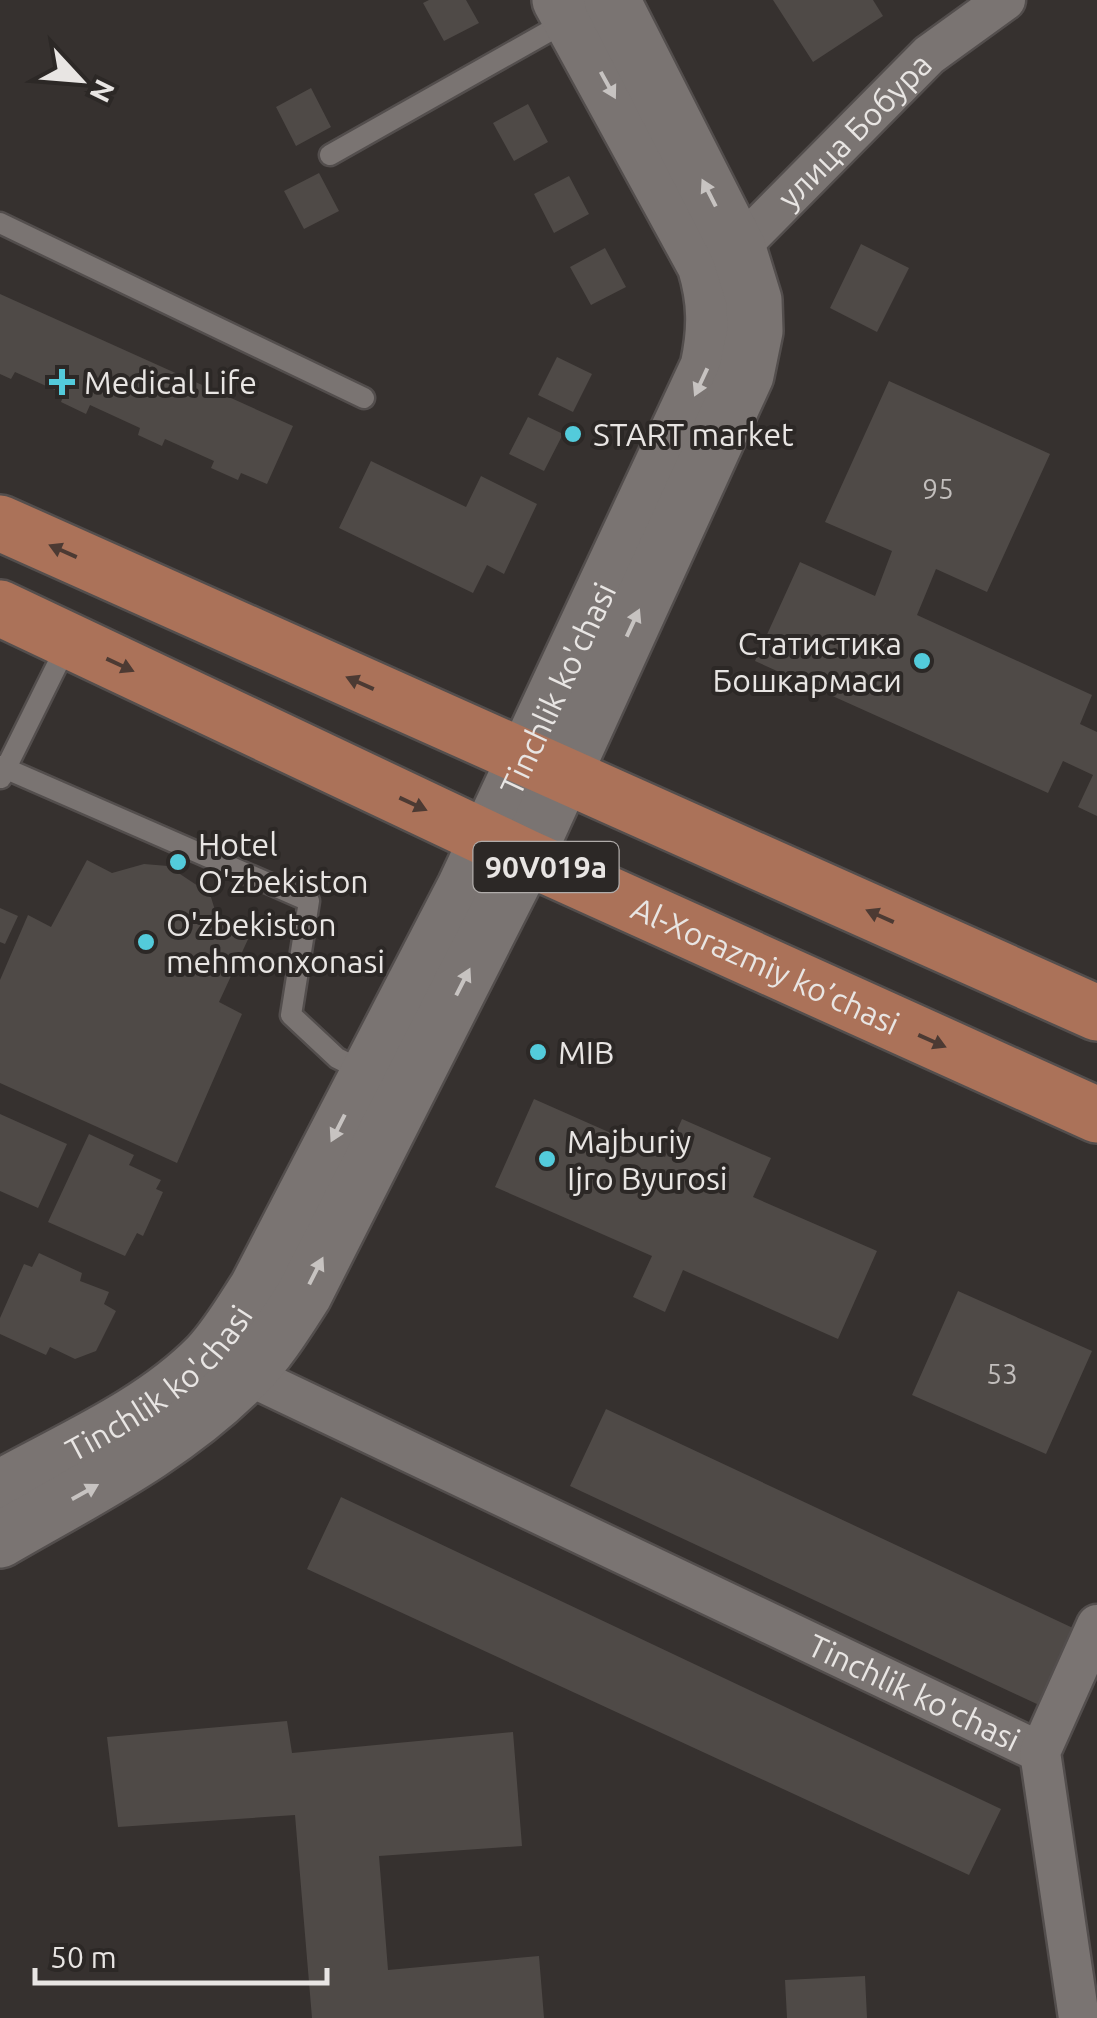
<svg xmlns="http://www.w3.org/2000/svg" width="1097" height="2018" viewBox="0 0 1097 2018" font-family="Ubuntu,sans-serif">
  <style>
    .building { fill: #4f4a47 }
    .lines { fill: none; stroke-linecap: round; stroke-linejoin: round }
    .service-casing { stroke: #534e4d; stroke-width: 25 }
    .minor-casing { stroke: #534e4d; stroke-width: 45 }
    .secondary-casing { stroke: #534e4d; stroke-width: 60 }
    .primary-casing { stroke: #534e4d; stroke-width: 60 }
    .service { stroke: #7a7472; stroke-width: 20 }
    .minor { stroke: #7a7472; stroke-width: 40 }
    .secondary { stroke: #7a7472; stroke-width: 55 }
    .primary { stroke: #ab7259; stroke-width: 55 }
    .oneway { fill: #c7c3c1 }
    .oneway2 { fill: #4c3a33 }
    .poi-dot { fill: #53cbdb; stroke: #2c2826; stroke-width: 4 }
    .labels { text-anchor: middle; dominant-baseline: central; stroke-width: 8; stroke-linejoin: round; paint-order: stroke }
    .number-label { font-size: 28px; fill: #c2bebc }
    .shield { fill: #2c2826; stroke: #b0acaa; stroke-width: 2.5 }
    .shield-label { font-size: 30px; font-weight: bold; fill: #e8e5e3 }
    .street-label { font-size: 32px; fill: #e8e5e3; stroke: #2c2826 }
    .poi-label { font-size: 32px; fill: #e8e5e3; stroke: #2c2826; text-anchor: start }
  </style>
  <rect width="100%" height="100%" fill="#36312f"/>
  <path class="building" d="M429 0H466L479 23 444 41 423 3Z
    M773 0H873L883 16 813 62Z
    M311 88 331 127 296 146 276 107Z
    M528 104 548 142 514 161 493 123Z
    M319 173 339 211 304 229 284 191Z
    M569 176 589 214 554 233 534 194Z
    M861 244 909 268 877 332 830 308Z
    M605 248 626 287 591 305 570 267Z
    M0 294 293 426 267 484 241 473 238 480 211 468 214 461 165 439 162 446 138 435 140 428 90 405 86 414 61 402 64 394 15 372 11 379 0 374Z
    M557 357 592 374 573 412 538 395Z
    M889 381 1050 454 987 592 936 569 917 615 1092 695 1080 724 1097 732V816L1078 807 1093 775 1063 761 1048 793 755 661 800 562 875 596 892 551 825 522Z
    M528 417 563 434 544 471 509 454Z
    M371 461 466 507 481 476 537 504 504 574 487 565 473 593 339 528Z
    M87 860 112 873 144 864 168 866 210 894 218 920 250 935 219 1002 242 1014 177 1163 0 1083V980L28 915 51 927Z
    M0 908 18 916 5 944 0 942Z
    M534 1099 665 1157 682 1119 771 1158 753 1197 877 1251 838 1339 683 1270 665 1312 633 1297 652 1256 495 1187Z
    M0 1114 67 1144 38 1208 0 1191Z
    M89 1134 134 1155 129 1165 161 1180 156 1189 163 1192 143 1236 137 1233 125 1256 48 1222Z
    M39 1253 82 1273 80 1281 109 1292 104 1304 116 1311 96 1351 75 1359 50 1347 46 1355 0 1334V1318L24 1264 32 1267Z
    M958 1291 1092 1351 1046 1454 912 1395Z
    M606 1409 1075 1629 1039 1705 570 1486Z
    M341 1497 1001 1809 969 1875 307 1569Z
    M287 1721 292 1753 513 1732 522 1846 379 1856 388 1970 539 1956 544 2018H312L295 1815 118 1827 107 1737Z
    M865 1976 867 2018H787L785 1980Z"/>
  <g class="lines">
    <g class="service-casing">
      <path id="service" d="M330 155 569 20
        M0 223 364 398
        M0 766 309 901 291 1015 337 1058 365 1072
        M1 778 68 643"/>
    </g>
    <g class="minor-casing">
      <g id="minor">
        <path id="s1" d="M716 259 738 248 929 55 1005 0"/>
        <path id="s2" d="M246 1374 1040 1752"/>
        <path d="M1079 2018 1040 1752 1097 1625"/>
      </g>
    </g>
    <g class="secondary-casing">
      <g id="secondary">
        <path id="s3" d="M0 1488C70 1449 151 1415 208 1357 227 1337 242 1311 257 1288L465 887 708 367C716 330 716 301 705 265L560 0"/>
        <path d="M0 1540C86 1490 174 1447 244 1376 268 1352 286 1323 304 1295L526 857 746 375 755 331 754 300 738 248 612 0"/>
      </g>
    </g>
    <g class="primary-casing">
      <g id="primary">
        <path d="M0 523 1097 1013"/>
        <path id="s4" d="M0 608 526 857 1097 1115"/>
      </g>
    </g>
    <use href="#service" class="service"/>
    <use href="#minor" class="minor"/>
    <use href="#secondary" class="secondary"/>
    <use href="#primary" class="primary"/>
  </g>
  <defs><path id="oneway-solid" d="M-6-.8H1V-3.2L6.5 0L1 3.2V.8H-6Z" transform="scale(2.5)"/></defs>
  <g class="oneway">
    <use href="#oneway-solid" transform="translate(608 85) rotate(61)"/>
    <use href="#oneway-solid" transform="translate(709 193) rotate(-117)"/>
    <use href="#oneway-solid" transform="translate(701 382) rotate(115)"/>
    <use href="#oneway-solid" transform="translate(633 623) rotate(-65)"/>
    <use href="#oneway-solid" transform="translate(463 982) rotate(-63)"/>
    <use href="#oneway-solid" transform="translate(338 1128) rotate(117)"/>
    <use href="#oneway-solid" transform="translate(316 1271) rotate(-63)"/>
    <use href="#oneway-solid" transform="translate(85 1492) rotate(-29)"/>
  </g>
  <g class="oneway2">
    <use href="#oneway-solid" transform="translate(63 551) rotate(-156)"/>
    <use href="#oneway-solid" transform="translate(120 665) rotate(25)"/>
    <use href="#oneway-solid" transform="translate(360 683) rotate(-156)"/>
    <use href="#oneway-solid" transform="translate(413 804) rotate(25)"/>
    <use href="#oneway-solid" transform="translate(880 916) rotate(-156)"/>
    <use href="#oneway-solid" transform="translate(932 1041) rotate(24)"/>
  </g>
  <g class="poi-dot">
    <path d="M57 367h10v10h10v10h-10v10h-10v-10h-10v-10h10z"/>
    <circle cx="573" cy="434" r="10"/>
    <circle cx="922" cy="661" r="10"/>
    <circle cx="178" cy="862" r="10"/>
    <circle cx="146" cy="942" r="10"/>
    <circle cx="538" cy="1052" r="10"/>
    <circle cx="547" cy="1159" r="10"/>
  </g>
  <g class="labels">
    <g class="number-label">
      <text x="938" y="488">95</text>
      <text x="1002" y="1373">53</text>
    </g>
    <rect class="shield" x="473.5" y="842" width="145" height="50" rx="8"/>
    <g class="shield-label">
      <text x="546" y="867">90V019a</text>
    </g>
    <g class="street-label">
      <text stroke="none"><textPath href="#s1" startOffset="190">улица Бобура</textPath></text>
      <text stroke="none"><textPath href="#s3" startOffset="1002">Tinchlik ko'chasi</textPath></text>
      <text stroke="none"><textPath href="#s4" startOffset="845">Al-Xorazmiy ko’chasi</textPath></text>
      <text stroke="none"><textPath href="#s3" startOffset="192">Tinchlik ko'chasi</textPath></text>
      <text stroke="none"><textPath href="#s2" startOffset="740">Tinchlik ko'chasi</textPath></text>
    </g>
    <g class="poi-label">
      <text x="84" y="382">Medical Life</text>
      <text x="593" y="434">START market</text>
      <text x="902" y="643" text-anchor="end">Статистика<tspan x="902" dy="37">Бошкармаси</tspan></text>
      <text x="198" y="844">Hotel<tspan x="198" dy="37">O'zbekiston</tspan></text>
      <text x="166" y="924">O'zbekiston<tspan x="166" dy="37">mehmonxonasi</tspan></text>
      <text x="558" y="1052">MIB</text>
      <text x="567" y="1141">Majburiy<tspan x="567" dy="37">Ijro Byurosi</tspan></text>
    </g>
  </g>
  <g transform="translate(80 80) rotate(116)" stroke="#2c2826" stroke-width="8" paint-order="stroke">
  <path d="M0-8L18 38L0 25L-18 38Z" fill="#e8e5e3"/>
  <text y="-15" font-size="28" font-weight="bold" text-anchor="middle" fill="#e8e5e3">N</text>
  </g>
  <path d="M35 1968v15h292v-15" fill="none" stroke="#e8e5e3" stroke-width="5"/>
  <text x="50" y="1968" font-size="30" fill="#e8e5e3" stroke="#2c2826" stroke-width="8" paint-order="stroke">50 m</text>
</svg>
